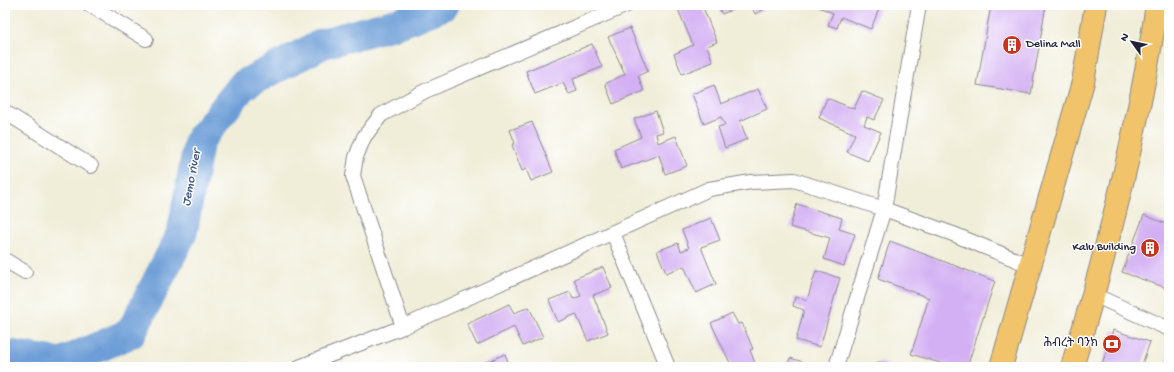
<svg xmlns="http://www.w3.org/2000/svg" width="1174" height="372" viewBox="0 0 1174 372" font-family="'Gochi Hand','Noto Sans Ethiopic',sans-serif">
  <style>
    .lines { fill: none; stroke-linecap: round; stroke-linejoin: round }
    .river { stroke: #6d9ed7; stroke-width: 31 }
    .building { fill: #d3b0f3 }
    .street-casing { stroke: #89888a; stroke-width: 16 }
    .primary-casing { stroke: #89888a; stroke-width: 24 }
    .street { stroke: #fff; stroke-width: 14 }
    .primary { stroke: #f1c36a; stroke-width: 22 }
    .labels { text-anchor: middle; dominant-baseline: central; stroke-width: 3; stroke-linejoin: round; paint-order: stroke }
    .poi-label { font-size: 12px; fill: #22223b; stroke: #fff; text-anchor: end }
    .water-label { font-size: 13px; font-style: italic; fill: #445a81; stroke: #fff }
  </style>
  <rect width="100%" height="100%" fill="#fff"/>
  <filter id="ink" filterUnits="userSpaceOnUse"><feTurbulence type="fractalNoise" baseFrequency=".025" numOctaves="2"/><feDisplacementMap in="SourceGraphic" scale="8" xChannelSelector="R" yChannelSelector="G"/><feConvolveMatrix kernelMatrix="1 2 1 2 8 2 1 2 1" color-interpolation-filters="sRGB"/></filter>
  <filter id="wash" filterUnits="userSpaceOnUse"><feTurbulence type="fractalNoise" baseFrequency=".012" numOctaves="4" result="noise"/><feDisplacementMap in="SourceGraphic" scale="16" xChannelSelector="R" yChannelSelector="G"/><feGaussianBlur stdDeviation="0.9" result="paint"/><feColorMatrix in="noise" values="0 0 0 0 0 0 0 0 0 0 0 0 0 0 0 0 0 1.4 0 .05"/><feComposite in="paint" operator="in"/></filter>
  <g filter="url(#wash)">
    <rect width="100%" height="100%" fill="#f0edd8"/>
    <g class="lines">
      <path class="river" d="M5 354 61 363 131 333 182 233 199 141 243 85 324 43 399 23 444 5"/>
    </g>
    <g id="blocks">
      <path class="building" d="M683 5H702L717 42 707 46 713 62 682 74 674 54 693 45 677 7Z
        M718 5H744L722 14Z
        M751 5H761L763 10 755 14Z
        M814 5H878L880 6 871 29 841 17 837 28 828 25 833 13Z
        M991 5H1046L1031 94 977 85Z
        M630 28 648 71 638 76 644 91 613 104 605 84 625 74 608 37Z
        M592 44 602 67 573 79 577 91 569 94 563 83 535 94 526 71Z
        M714 85 721 104 758 89 767 109 740 121 747 139 725 148 718 127 725 125 721 117 704 124 692 94Z
        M862 91 884 100 874 120 867 117 864 125 881 132 868 161 847 152 855 134 819 118 827 98 854 109Z
        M656 111 663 132 656 134 658 143 676 136 687 166 665 174 659 155 621 169 614 149 641 137 634 119Z
        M532 122 553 172 531 181 526 169 522 171 512 145 515 143 510 130Z
        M797 204 842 218 839 229 855 234 844 266 824 259 830 238 790 227Z
        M1144 215 1169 225V289L1122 272Z
        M711 218 720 240 701 247 716 284 696 293 684 266 666 273 657 251 678 243 681 251 689 248 682 230Z
        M890 241 995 281 967 367H953L911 354 929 298 878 279Z
        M603 267 612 288 593 295 608 333 588 341 576 314 558 322 549 300 570 292 573 299 581 296 574 279Z
        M816 271 840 278 820 347 796 340 804 310 793 306 795 297 807 300Z
        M509 304 514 313 529 307 543 337 523 346 514 327 477 345 467 324Z
        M732 313 738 324 742 323 753 349 750 350 755 363 747 367H732L711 323Z
        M1113 330 1150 342 1141 367H1101Z
        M505 354 510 367H483L482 364Z
        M1169 356V367H1165Z
        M790 358 814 365 813 367H787Z
        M878 362 896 367H876Z"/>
    </g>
  </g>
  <g filter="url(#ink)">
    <use href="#blocks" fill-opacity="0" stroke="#89888a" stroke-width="1"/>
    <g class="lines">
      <g class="street-casing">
        <path id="street" d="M90 5 146 39
          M5 112 91 166
          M613 233 668 367
          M5 260 25 272
          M1094 295 1169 329
          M403 327 353 176 356 157 364 137 381 115 425 91 627 5
          M299 367 403 327 709 189 751 182 794 180 884 209 953 234 1031 266
          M836 367 884 209 919 5"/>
      </g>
      <g class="primary-casing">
        <path id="primary" d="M1001 367 1083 82 1096 5
          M1072 367C1108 248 1139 128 1157 5"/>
      </g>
      <use href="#street" class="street"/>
      <use href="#primary" class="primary"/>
    </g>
  </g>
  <defs>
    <g id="building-disc" transform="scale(1)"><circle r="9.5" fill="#c8321e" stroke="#fff"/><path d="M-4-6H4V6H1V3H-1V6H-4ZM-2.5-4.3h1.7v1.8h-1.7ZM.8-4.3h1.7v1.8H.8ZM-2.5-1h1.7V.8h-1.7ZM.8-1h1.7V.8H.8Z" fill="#fff"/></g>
    <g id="bank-disc" transform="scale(1)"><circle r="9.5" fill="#c8321e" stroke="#fff"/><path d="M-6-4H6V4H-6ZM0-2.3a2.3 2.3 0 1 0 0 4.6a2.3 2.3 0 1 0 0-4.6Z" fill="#fff"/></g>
  </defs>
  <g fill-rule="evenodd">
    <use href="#building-disc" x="1012" y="45"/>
    <use href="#building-disc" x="1150" y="248"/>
    <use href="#bank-disc" x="1112" y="344"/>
  </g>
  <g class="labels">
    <g class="poi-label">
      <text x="1026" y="45" text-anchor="start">Delina Mall</text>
      <text x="1136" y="248">Kalu Building</text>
      <text x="1098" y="344">ሕብረት ባንክ</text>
    </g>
    <g class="water-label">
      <text transform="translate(192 178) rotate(-79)">Jemo river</text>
    </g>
  </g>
  <rect width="1174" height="372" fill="none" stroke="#fff" stroke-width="20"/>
  <g transform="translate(1132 42) rotate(303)" stroke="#ffffff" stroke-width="3" paint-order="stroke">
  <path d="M0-3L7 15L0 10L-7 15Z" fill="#22223b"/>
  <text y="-6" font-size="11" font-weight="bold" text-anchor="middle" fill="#22223b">N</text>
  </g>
</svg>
